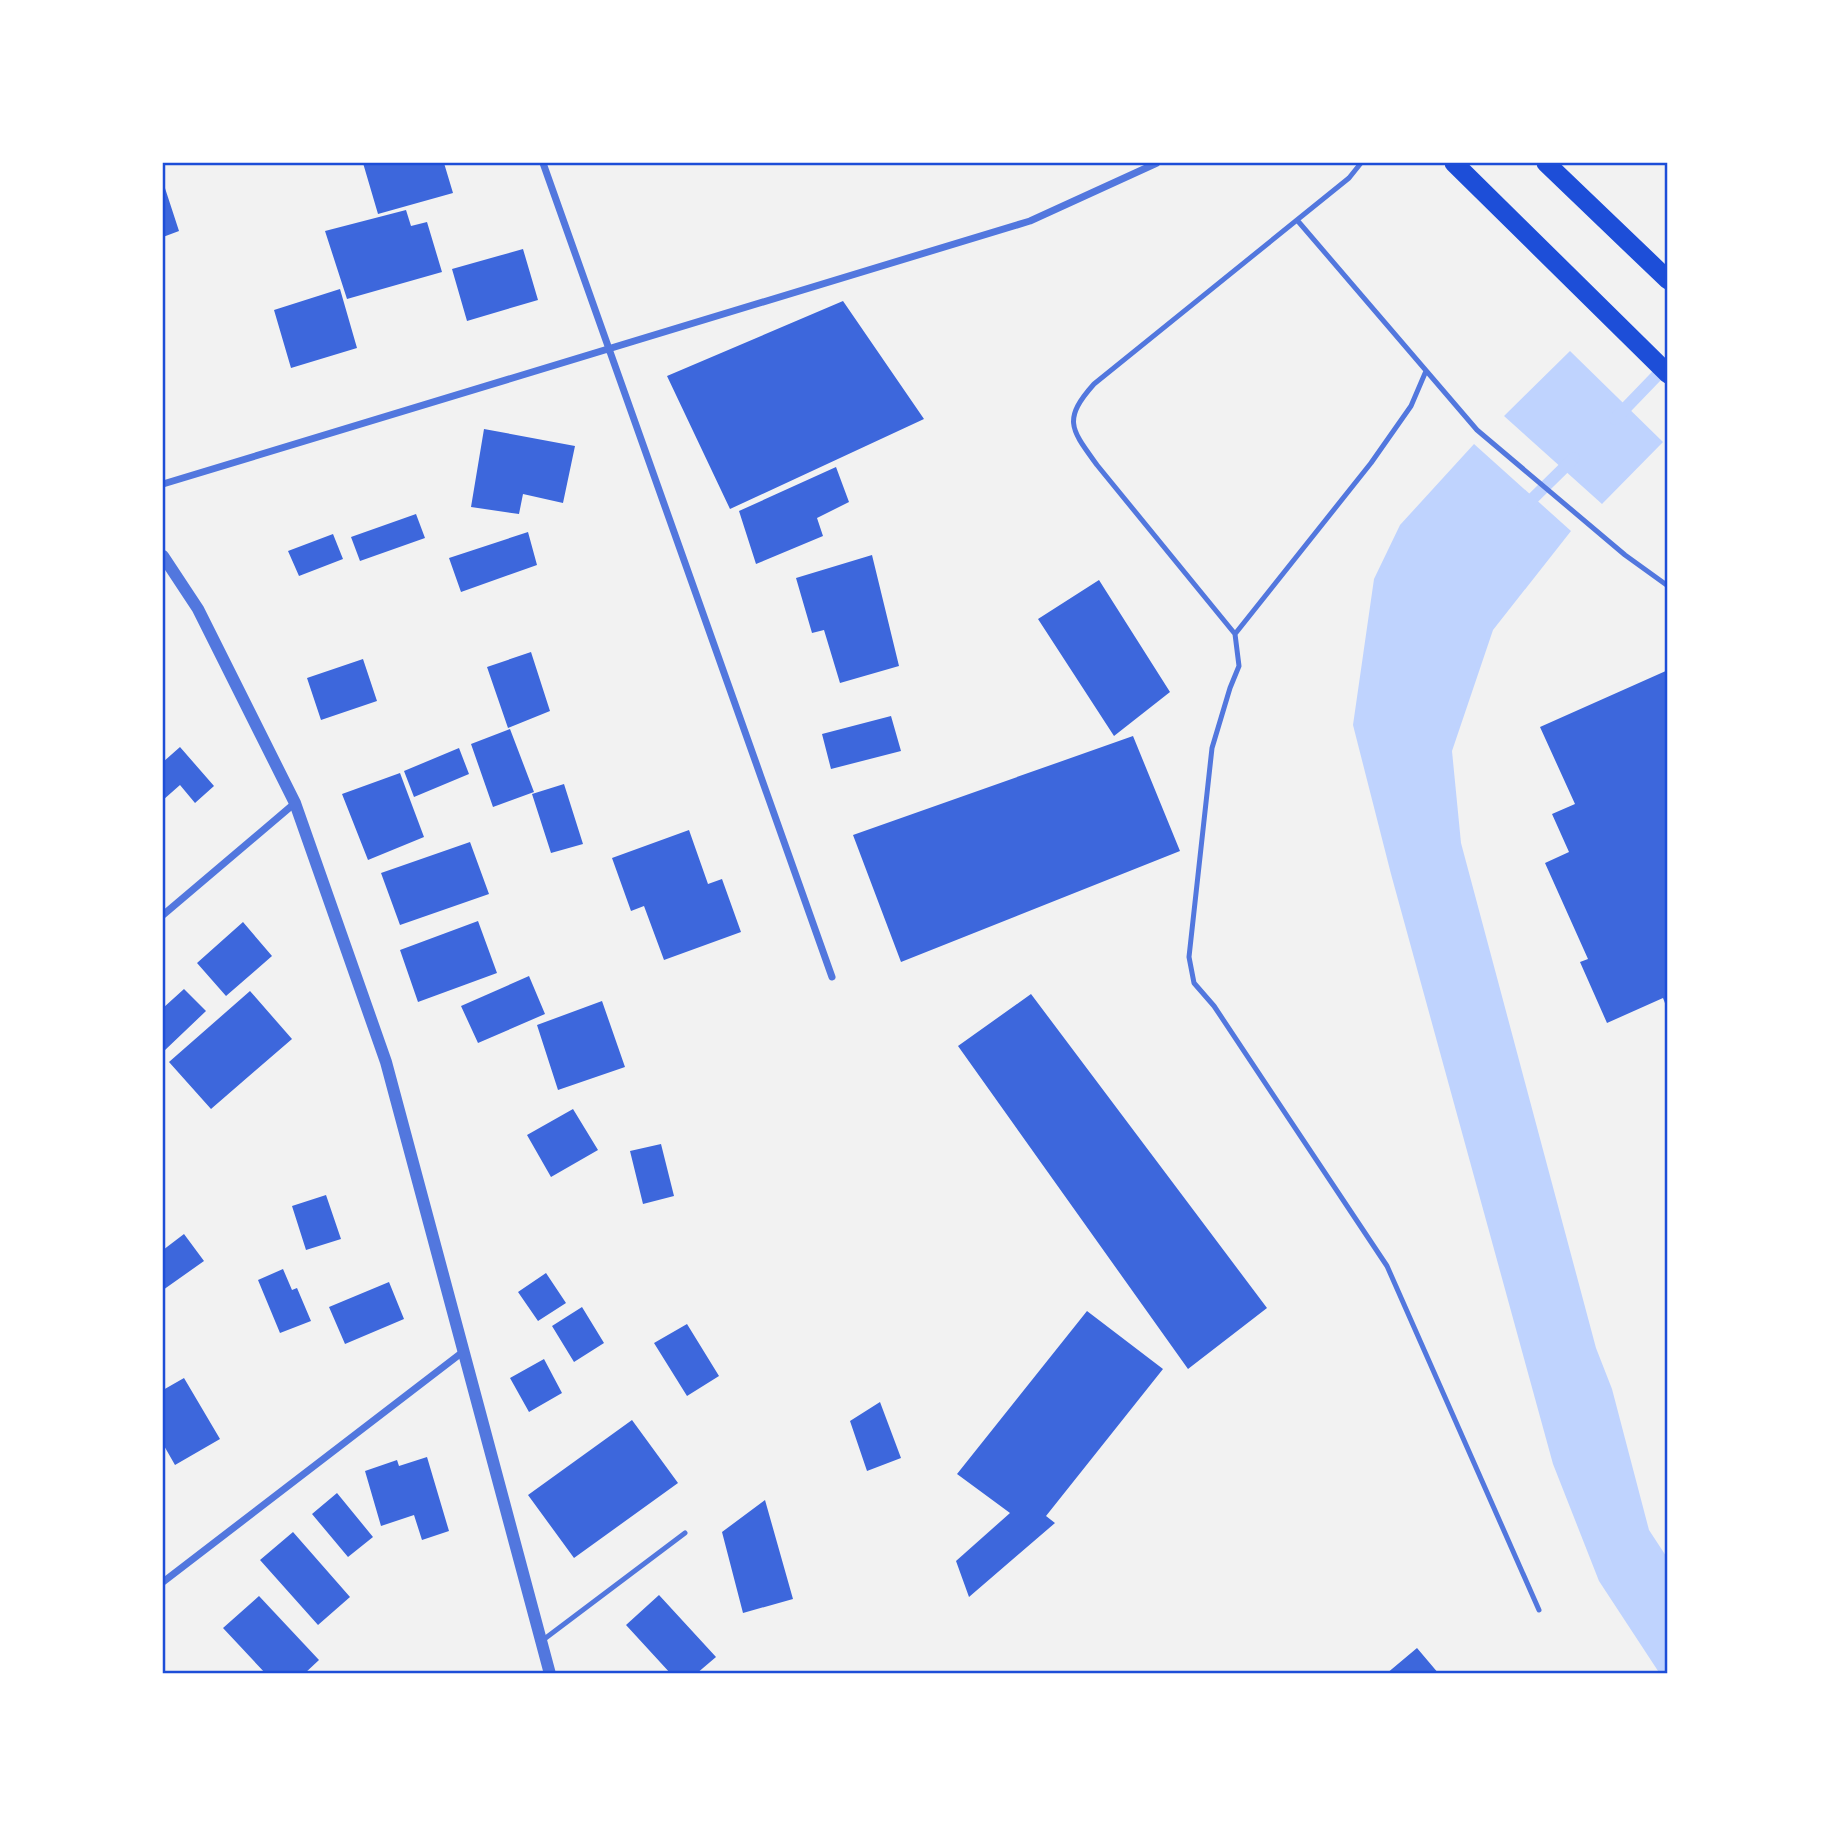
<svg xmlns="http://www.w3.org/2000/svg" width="1831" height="1837" viewBox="0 0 1831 1837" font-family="'Titillium Web',sans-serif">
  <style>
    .water { fill: #bfd3fe }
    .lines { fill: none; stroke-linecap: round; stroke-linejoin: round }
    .stream { stroke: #bfd3fe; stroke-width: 12 }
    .building { fill: #3d67dc }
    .service { stroke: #5277de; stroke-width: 5 }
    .minor { stroke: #5277de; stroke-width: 7 }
    .tertiary { stroke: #5277de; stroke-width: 12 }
    .trunk { stroke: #1d4ed8; stroke-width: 19 }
    .neatline { fill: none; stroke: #1d4ed8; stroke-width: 2.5 }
  </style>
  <rect width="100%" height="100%" fill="#f2f2f2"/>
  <path class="water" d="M1570 351 1663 442 1602 504 1504 416Z
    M1474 444 1571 531 1493 630 1452 751 1461 843 1596 1348 1612 1389 1649 1530 1668 1559V1674H1660L1599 1581 1553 1464 1391 874 1353 725 1374 579 1400 525Z"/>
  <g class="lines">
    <path class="stream" d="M1615 419 1668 364
      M1522 509 1574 458"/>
  </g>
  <path class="building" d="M363 163H444L453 193 378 214Z
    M163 182 179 231 163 237Z
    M406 210 411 226 427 222 442 272 347 299 325 231Z
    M523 249 538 300 467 321 452 269Z
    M340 289 357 348 291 368 274 310Z
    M843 301 924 419 730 509 667 376Z
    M484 429 575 446 563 503 523 494 519 514 471 507Z
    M836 467 849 502 817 518 823 536 756 564 739 511Z
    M416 514 425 538 360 561 351 537Z
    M528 532 537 565 461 592 449 558Z
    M333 534 343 559 299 576 288 551Z
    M872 555 899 666 840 683 824 630 812 633 796 578Z
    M1099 580 1170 692 1114 736 1038 619Z
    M531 652 550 711 508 728 487 667Z
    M363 659 377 701 321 720 307 678Z
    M1668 670V1011L1663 998 1607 1023 1580 962 1588 959 1545 863 1569 852 1552 814 1575 804 1540 727Z
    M891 716 901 751 831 769 822 734Z
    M510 729 534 792 493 807 471 744Z
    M1133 736 1180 851 901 962 853 835Z
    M180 747 214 786 195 803 180 785 163 800V762Z
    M459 748 469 774 414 797 404 771Z
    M400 773 424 837 368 860 342 794Z
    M564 784 583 844 551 853 532 794Z
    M689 830 708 884 722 879 741 932 664 960 644 906 631 911 612 858Z
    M470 842 489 894 400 925 381 873Z
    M478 921 497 973 418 1002 400 950Z
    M243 922 272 956 226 996 197 963Z
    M529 976 545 1014 478 1043 461 1006Z
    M184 989 206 1011 163 1052V1008Z
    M250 991 292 1039 211 1109 169 1062Z
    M1031 994 1267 1308 1188 1369 958 1046Z
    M602 1001 625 1067 558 1090 537 1025Z
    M573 1109 598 1150 551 1177 527 1135Z
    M661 1144 674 1196 643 1204 630 1151Z
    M326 1195 341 1239 306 1250 292 1206Z
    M184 1234 204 1261 163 1290V1250Z
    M283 1269 292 1290 297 1288 311 1321 280 1333 258 1280Z
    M546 1273 566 1303 538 1321 518 1292Z
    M389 1282 404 1319 345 1344 329 1307Z
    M582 1307 604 1343 574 1362 552 1326Z
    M1087 1311 1163 1369 1046 1516 1055 1523 969 1597 956 1561 1010 1513 957 1474Z
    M687 1324 719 1376 687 1396 654 1343Z
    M544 1359 562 1393 529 1412 510 1378Z
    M184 1378 220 1439 175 1465 163 1444V1390Z
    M880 1402 901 1458 867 1471 850 1421Z
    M632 1420 678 1483 574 1558 528 1495Z
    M427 1457 449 1531 422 1540 414 1515 381 1526 365 1471 397 1460 399 1466Z
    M337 1493 373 1537 348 1557 312 1514Z
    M765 1500 793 1599 743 1613 722 1532Z
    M293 1532 350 1597 318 1625 260 1560Z
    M659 1595 716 1657 696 1674H671L626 1625Z
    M259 1596 319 1660 304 1674H266L223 1628Z
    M1417 1648 1439 1674H1386Z"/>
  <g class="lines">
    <path class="service" d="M1361 163 1349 178 1094 384C1062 420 1071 429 1097 465L1235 634 1239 666 1230 688 1212 748 1189 957 1194 983 1214 1006 1387 1266 1539 1610
      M1297 220 1477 430 1625 555 1668 586
      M1235 634 1371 463 1411 406 1426 371
      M543 1640 685 1533"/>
    <path class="minor" d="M543 163 832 977
      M163 484 1030 221 1157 163
      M163 915 295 803
      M163 1582 464 1351"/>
    <path class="tertiary" d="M163 556 198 609 295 803 386 1062 550 1674"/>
    <path class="trunk" d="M1454 163 1668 374
      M1546 163 1668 280"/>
  </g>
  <rect width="1831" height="1837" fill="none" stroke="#ffffff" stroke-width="329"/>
  <rect x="164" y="164" width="1502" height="1508" class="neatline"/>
</svg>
